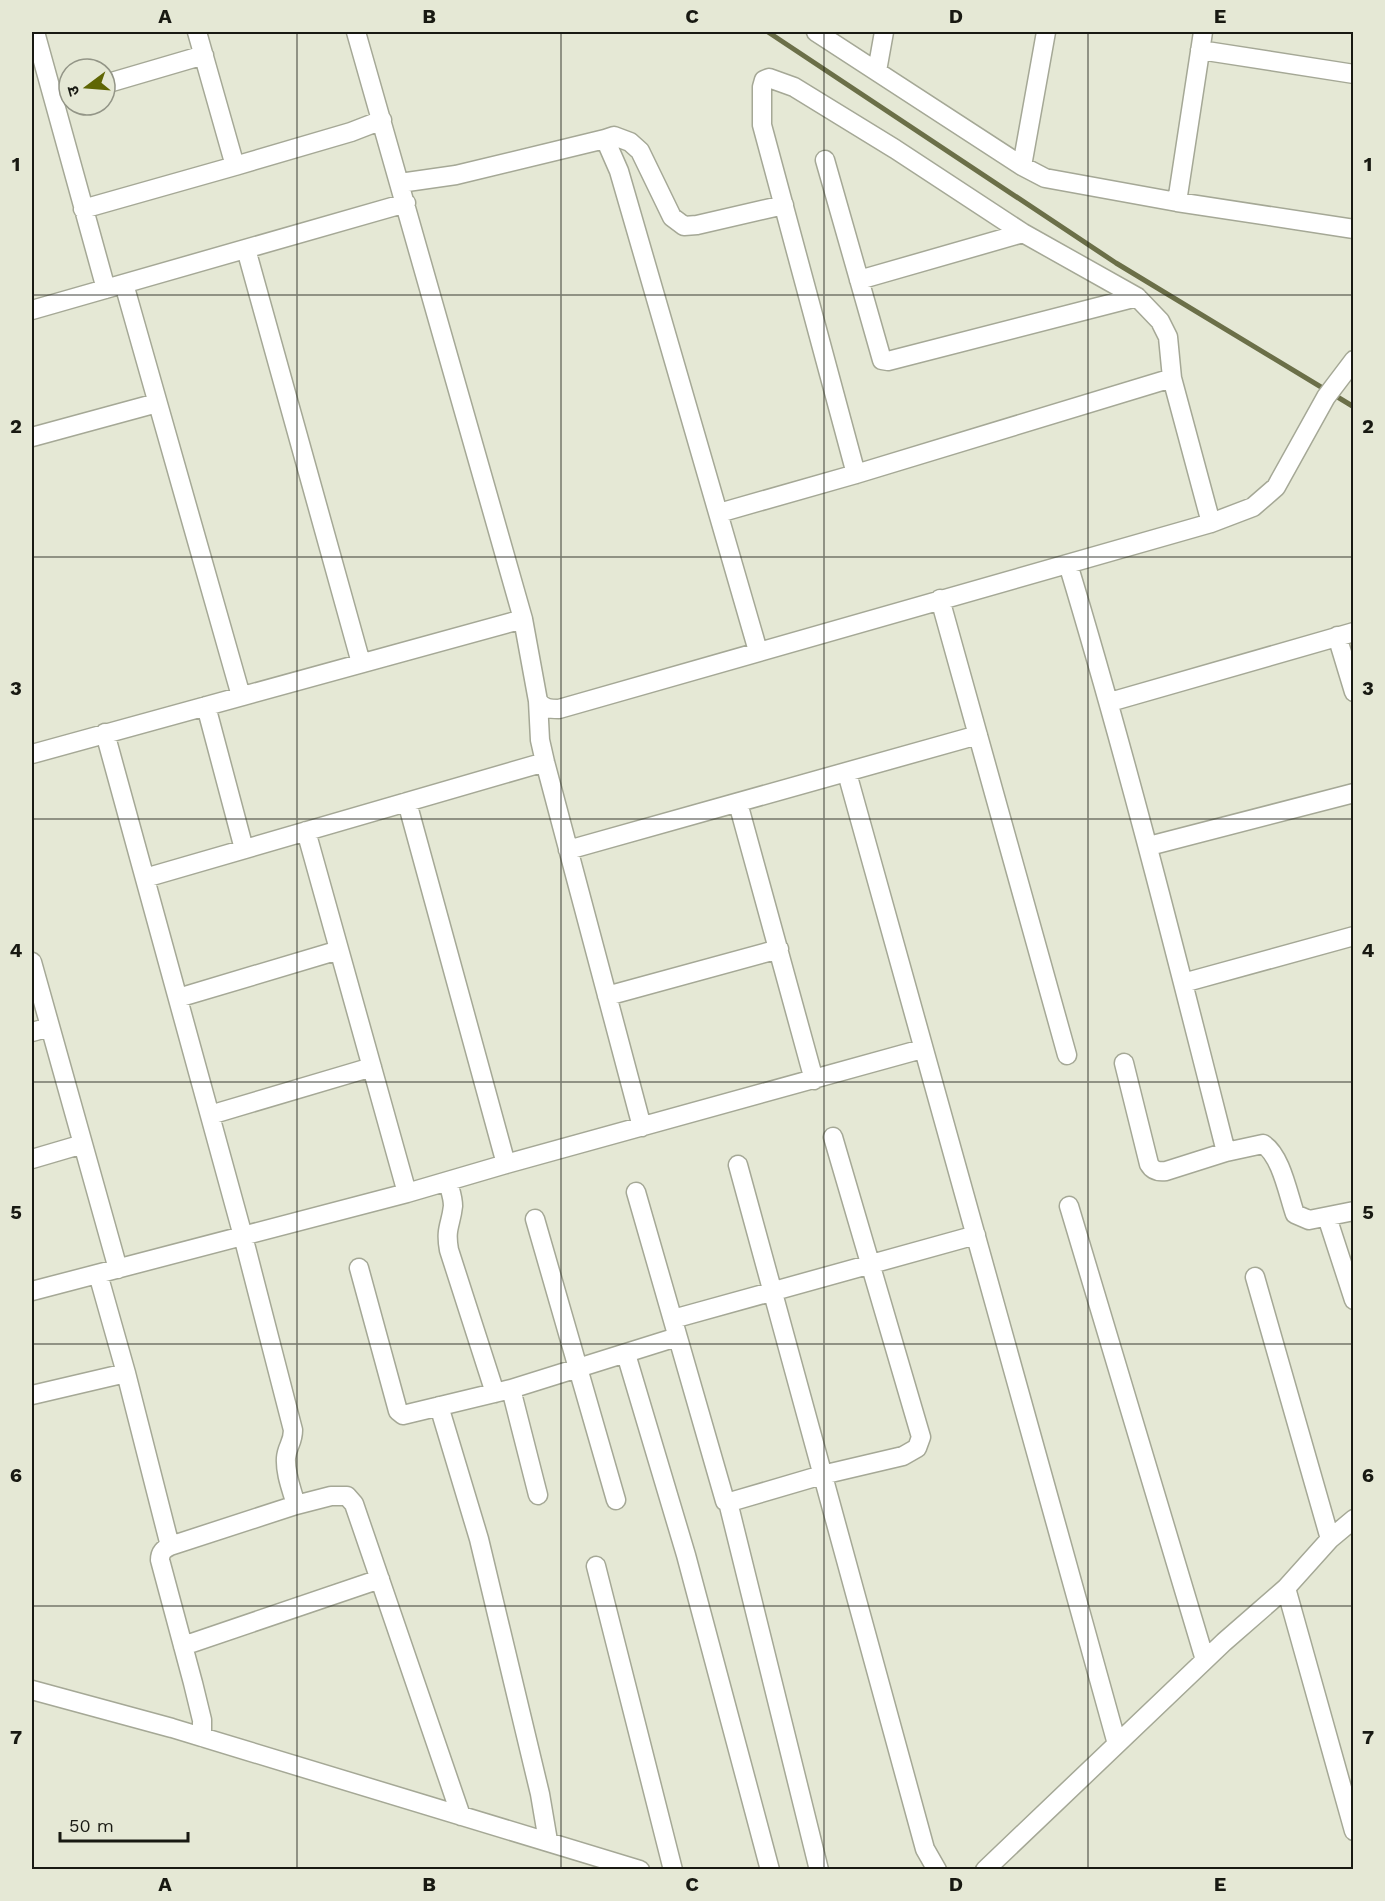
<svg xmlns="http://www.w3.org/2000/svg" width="1385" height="1901" viewBox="0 0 1385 1901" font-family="'Work Sans','Noto Sans Devanagari',sans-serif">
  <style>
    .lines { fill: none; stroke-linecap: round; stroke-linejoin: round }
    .stream { stroke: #6b6f48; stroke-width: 5 }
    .minor-casing { stroke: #a5a896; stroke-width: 21 }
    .minor { stroke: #fff; stroke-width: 18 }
    .grid { fill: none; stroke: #181912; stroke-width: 1.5; stroke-opacity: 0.55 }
    .neatline { fill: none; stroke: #181912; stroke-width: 2 }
    .grid-label { font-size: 20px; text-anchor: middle; font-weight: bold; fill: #181912 }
  </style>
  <rect width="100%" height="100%" fill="#e5e8d5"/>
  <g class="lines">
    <path class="stream" d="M768 32 1116 263 1354 407"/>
    <g class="minor-casing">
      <path id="minor" d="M35 32 106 289
        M356 32 523 619 538 701C544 709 550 709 559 709L1211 523 1253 507 1276 487 1326 397 1354 360
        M816 32 1022 166 1045 178 1177 202 1354 229
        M1200 50 1354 74
        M877 71 884 32
        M105 84 204 55
        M825 160 882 360 888 361 1137 297
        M235 166 351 132 382 120
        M1022 166 1046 32
        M400 183 456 175 605 139
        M1177 202 1203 32
        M83 209 235 166 197 32
        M246 249 361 663
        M859 280 1023 233
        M124 284 241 696
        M32 310 406 203
        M32 437 157 403
        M856 474 762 125V87L764 80 769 78 794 87 895 149 1023 233 1137 297 1160 321 1168 337 1172 378
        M719 513 856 474 1172 378 1211 523
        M1068 564C1127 759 1176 955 1226 1152
        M940 599 1067 1055
        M1337 636 1354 692
        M758 651 619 171 605 139 614 136 630 142 640 151 672 217 684 226 697 225 784 205
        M538 701 540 740 545 762 642 1127
        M1110 702 1354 632
        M206 706 244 849
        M105 733 243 1236 293 1430C293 1443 287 1446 286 1458 285 1474 292 1490 296 1505
        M32 754 523 619
        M847 773C935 1097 1028 1420 1117 1744
        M407 802 506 1164
        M738 803 814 1080
        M306 831 407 1193
        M1149 846 1354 793
        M568 850 978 735
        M145 878 545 762
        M32 962 118 1269
        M1183 983 1354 936
        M607 996 779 949
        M178 998 339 950
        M32 1032 50 1027
        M1124 1063 1149 1164C1153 1171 1158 1172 1166 1171L1226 1152 1263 1144C1281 1155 1288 1194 1295 1214L1309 1220 1354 1211
        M210 1115 372 1067
        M32 1159 83 1144
        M738 1165 925 1849 937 1870
        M448 1182C450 1190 453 1197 453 1206 451 1225 445 1228 449 1250L495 1393
        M636 1192 725 1501 730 1502 822 1475 903 1456 917 1448 921 1437 833 1137
        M1069 1206 1205 1660
        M1327 1217 1354 1300
        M535 1219 616 1500
        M359 1268 398 1411 403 1415 511 1389 677 1337
        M98 1274 126 1373 170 1546
        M1255 1277 1330 1539
        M32 1291 407 1193 506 1164 922 1049
        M673 1319 976 1235
        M626 1354 686 1555 770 1870
        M511 1389 538 1495
        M32 1395 126 1373
        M439 1406 479 1539 540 1794 548 1841
        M728 1502 819 1870
        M596 1566 673 1870
        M1286 1588 1354 1831
        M183 1646 380 1579
        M32 1690 172 1728 640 1870
        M202 1737V1720L193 1683 160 1560C160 1552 164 1549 170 1546L296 1505 331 1496H347L354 1504 461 1816
        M985 1870 1224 1642 1286 1588 1330 1539 1354 1519"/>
    </g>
    <use href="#minor" class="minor"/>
  </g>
  <path class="grid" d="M297 32V1870M561 32V1870M824 32V1870M1088 32V1870M32 295H1354M32 557H1354M32 819H1354M32 1082H1354M32 1344H1354M32 1606H1354"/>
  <rect width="1385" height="1901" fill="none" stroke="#e5e8d5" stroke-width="66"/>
  <g transform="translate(87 87) rotate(254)"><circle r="28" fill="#e5e8d5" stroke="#939587" stroke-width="1.5"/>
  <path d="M0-4.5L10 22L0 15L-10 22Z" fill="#5f6604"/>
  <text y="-9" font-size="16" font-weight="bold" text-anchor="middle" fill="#181912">उ</text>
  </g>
  <path d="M60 1832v9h128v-9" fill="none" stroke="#181912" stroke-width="3"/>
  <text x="69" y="1832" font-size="18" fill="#181912" stroke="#e5e8d5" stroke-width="4.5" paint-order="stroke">50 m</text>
  <rect x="33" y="33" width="1319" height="1835" class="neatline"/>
  <g class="grid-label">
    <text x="165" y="23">A</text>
    <text x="429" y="23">B</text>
    <text x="692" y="23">C</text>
    <text x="956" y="23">D</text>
    <text x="1220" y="23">E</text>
    <text x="16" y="171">1</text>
    <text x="1368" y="171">1</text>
    <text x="16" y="433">2</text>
    <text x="1368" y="433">2</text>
    <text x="16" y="695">3</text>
    <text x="1368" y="695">3</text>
    <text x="16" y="957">4</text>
    <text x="1368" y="957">4</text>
    <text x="16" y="1219">5</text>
    <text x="1368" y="1219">5</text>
    <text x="16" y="1482">6</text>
    <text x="1368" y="1482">6</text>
    <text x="16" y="1744">7</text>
    <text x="1368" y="1744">7</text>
    <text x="165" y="1891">A</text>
    <text x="429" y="1891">B</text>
    <text x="692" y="1891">C</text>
    <text x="956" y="1891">D</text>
    <text x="1220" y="1891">E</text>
  </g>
</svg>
